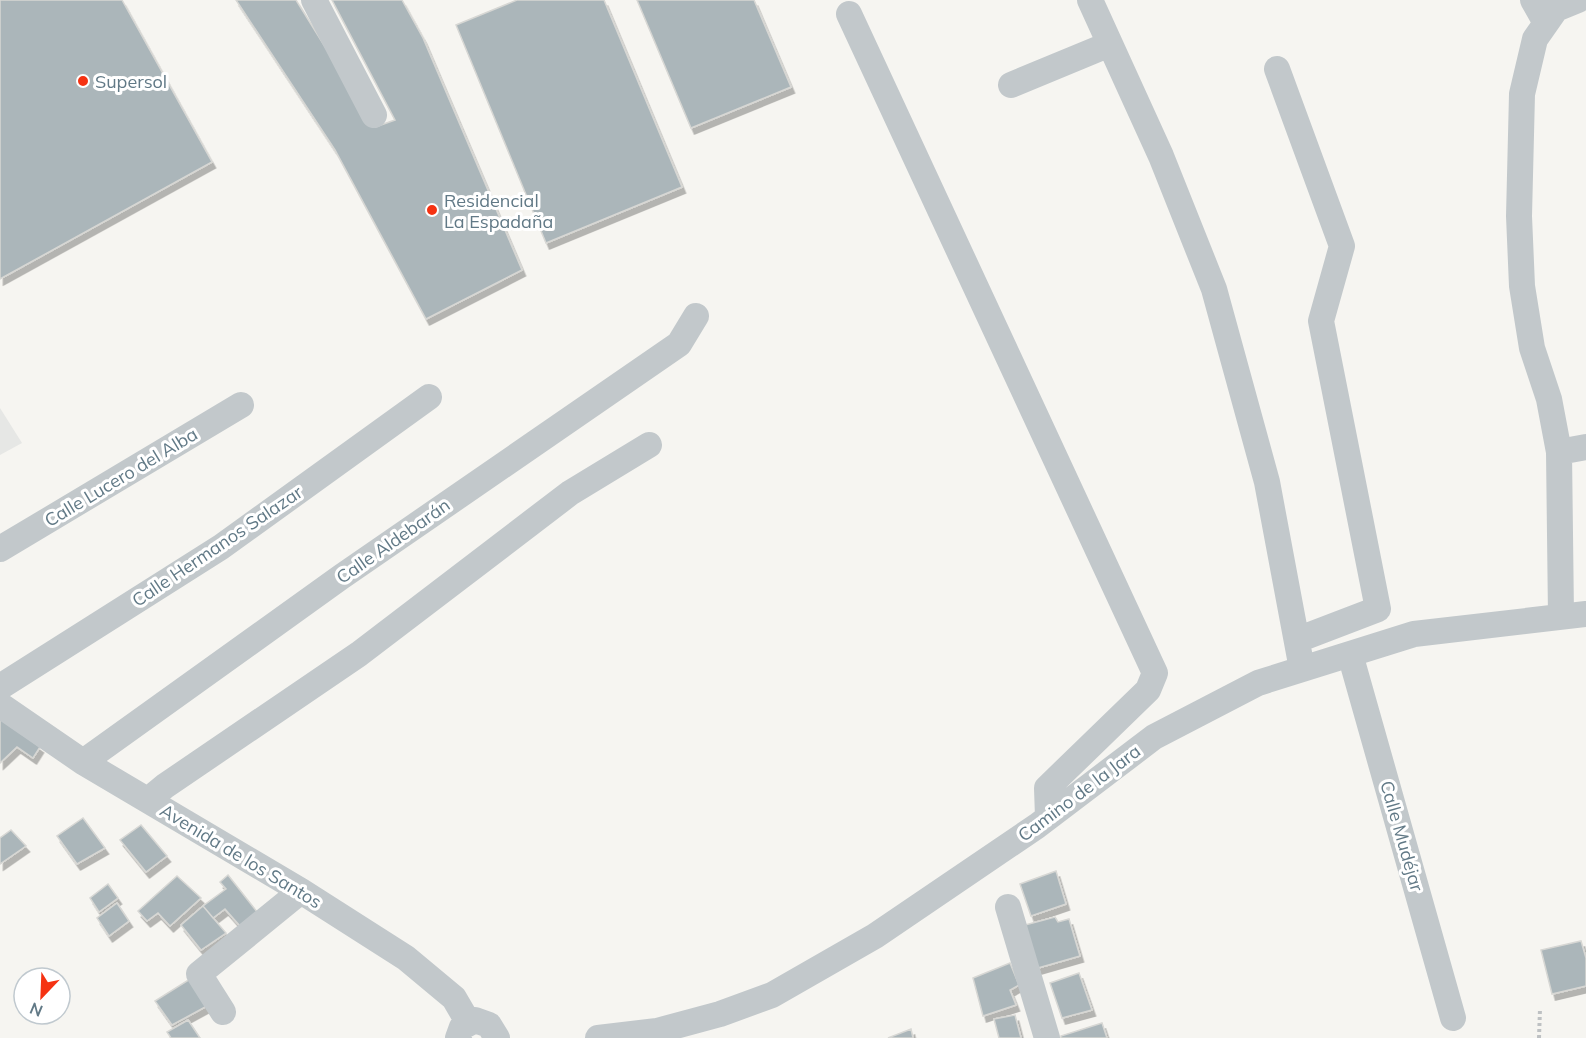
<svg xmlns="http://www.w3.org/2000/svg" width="1586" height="1038" viewBox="0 0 1586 1038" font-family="Mulish,sans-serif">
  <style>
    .built { fill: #e6e7e5 }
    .building { fill: #abb6ba; stroke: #d7d7d4; stroke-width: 1.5; filter: url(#shadow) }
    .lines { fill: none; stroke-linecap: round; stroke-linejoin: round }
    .path { stroke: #bec1c3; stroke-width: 4; stroke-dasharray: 3 3; stroke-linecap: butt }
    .minor { stroke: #c2c8cb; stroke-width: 26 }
    .poi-dot { fill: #f53212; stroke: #fff; stroke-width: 2 }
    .labels { text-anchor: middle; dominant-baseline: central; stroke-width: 6; stroke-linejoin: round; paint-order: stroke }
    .poi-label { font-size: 18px; fill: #617986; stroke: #fff; text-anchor: start }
    .street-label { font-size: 18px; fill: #617986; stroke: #fff }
  </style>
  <defs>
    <filter id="shadow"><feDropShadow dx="3.5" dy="6" stdDeviation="0" flood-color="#0004"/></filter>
  </defs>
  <rect width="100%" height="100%" fill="#f6f5f1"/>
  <path class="built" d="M0 408 22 443 0 455Z"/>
  <path class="building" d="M0 0H122L212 162 0 279Z
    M236 0H296L375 127 395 120 332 0H402L423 38 522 270 426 319 335 150Z
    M517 0H604L682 187 546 243 456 25Z
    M637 0H754L791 87 691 128Z
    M0 718 40 747 33 758 17 747 0 763Z
    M83 818 105 848 77 864 57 836Z
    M141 825 167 856 146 872 120 840Z
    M11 830 26 846 0 864V838Z
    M1056 871 1066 904 1031 916 1020 884Z
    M228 875 258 913 240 926 225 909 213 918 203 906 226 889 220 882Z
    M177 876 201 898 170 926 158 913 147 921 138 911Z
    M108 884 118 898 99 912 90 898Z
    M117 903 129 921 109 936 97 918Z
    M203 906 226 933 201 950 181 925Z
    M1055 917 1058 922 1069 919 1080 956 1038 968 1025 925Z
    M1581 941 1586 958V986L1552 994 1541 950Z
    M1010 963 1019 985 1010 990 1016 1005 983 1016 973 978Z
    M1079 973 1092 1010 1062 1018 1050 983Z
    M190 979 207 1006 172 1025 155 1001Z
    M1015 1015 1021 1038H999L994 1019Z
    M188 1020 200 1038H171L167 1032Z
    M1102 1023 1107 1038H1061V1036Z
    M911 1029 913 1038H888Z"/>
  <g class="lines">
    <path class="path" d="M1539 1038 1540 1009"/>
    <path class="minor" d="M314 0 374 115
      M1090 0 1161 156 1214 289 1267 482 1302 669
      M1533 0 1546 23
      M849 14 1155 673 1148 690 1047 788 1048 817
      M1277 69 1342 246 1321 321 1378 609 1297 640
      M1011 85 1110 44
      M1559 452 1586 447
      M0 549 241 405
      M1561 616 1559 452 1549 399 1532 348 1522 286 1519 216 1522 94 1535 39 1556 9 1578 0
      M1350 654 1453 1018
      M0 687 221 547 429 397
      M0 705 83 762 301 891 406 958 454 998 468 1022
      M83 762 341 577 679 344 696 316
      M148 800 165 786 359 654 570 493 649 445
      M1008 907 1047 1038
      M223 1012 199 974 301 891
      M458 1038 462 1027 475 1020 489 1025 497 1038
      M598 1038 657 1031 720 1014 772 995 875 936 1037 826 1154 737 1258 683 1414 634 1586 614"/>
  </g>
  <g class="poi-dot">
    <circle cx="83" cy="81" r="6"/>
    <circle cx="432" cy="210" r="6"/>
  </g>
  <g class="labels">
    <g class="poi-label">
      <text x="95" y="81">Supersol</text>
      <text x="444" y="200">Residencial<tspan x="444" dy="21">La Espadaña</tspan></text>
    </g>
    <g class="street-label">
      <text transform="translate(121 477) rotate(-31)">Calle Lucero del Alba</text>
      <text transform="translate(393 541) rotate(-35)">Calle Aldebarán</text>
      <text transform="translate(217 546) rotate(-34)">Calle Hermanos Salazar</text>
      <text transform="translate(1079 793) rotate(-37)">Camino de la Jara</text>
      <text transform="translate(1402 836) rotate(74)">Calle Mudéjar</text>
      <text transform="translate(241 856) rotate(31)">Avenida de los Santos</text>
    </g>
  </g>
  <g transform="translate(42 996) rotate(203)"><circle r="28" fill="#ffffff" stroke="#c0c9cf" stroke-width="1.5"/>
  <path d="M0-4.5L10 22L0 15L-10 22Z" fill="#f53212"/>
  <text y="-9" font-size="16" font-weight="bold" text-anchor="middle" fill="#617986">N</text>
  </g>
</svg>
